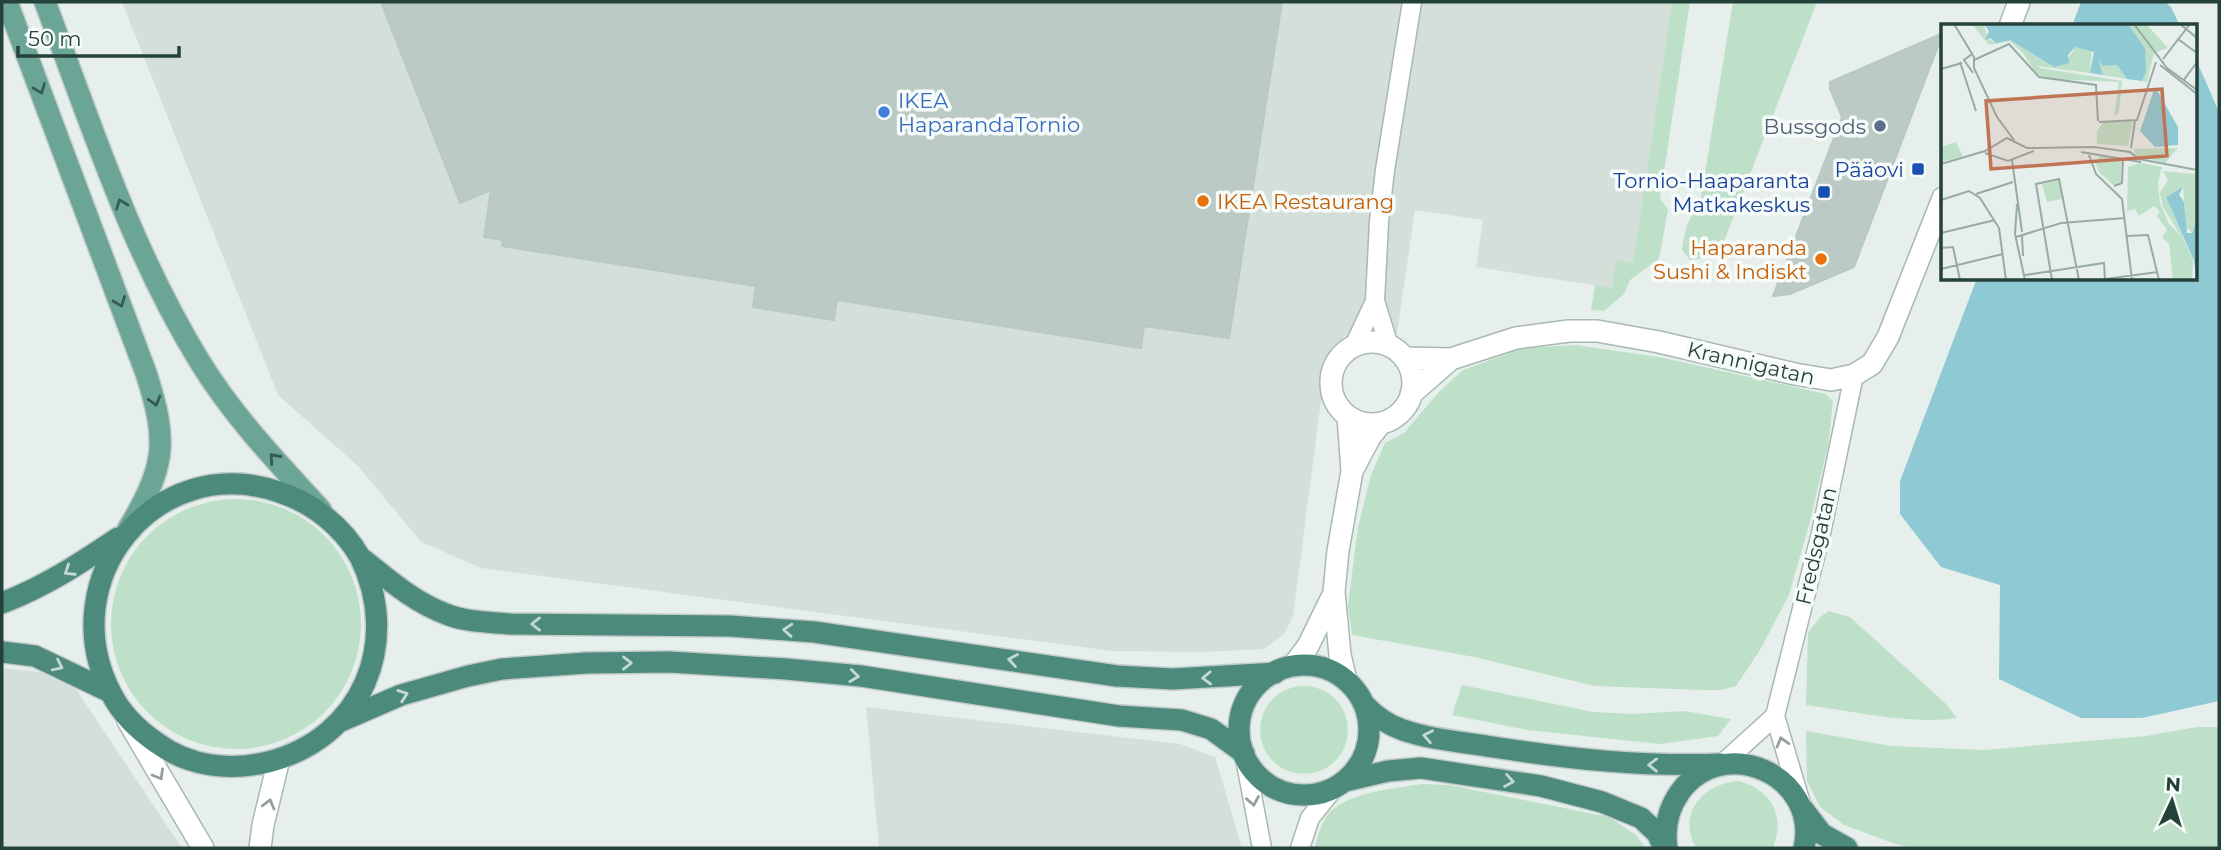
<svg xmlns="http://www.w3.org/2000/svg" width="2221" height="850" viewBox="0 0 2221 850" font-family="Montserrat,sans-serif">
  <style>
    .built { fill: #d4dfda }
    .green { fill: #bfe0c8 }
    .water { fill: #8ec9d4 }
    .building { fill: #bbcac4; stroke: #b8c9c2; stroke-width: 2 }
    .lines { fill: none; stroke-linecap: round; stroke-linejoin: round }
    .minor-casing { stroke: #a8b8b2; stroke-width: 21 }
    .tertiary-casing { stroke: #a8b8b2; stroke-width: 24 }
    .primary-casing { stroke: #c2cac8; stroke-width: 24 }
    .trunk-casing { stroke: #c2cac8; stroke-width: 24 }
    .minor { stroke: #fff; stroke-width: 18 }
    .tertiary { stroke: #fff; stroke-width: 21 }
    .primary { stroke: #6aa596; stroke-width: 21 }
    .trunk { stroke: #4c8a7c; stroke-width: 21 }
    .oneway { stroke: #365b51 }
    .oneway2 { stroke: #c4d9d4 }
    .oneway3 { stroke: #92a09c }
    .shop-dot { fill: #3f7fe0; stroke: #f7fbf9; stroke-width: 2.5 }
    .service-dot { fill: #5c6f8a; stroke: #f7fbf9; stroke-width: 2.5 }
    .transit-dot { fill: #1a4fb4; stroke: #f7fbf9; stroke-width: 2.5 }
    .food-dot { fill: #e8710a; stroke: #f7fbf9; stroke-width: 2.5 }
    .labels { text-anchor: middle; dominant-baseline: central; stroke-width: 7; stroke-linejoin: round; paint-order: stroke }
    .shop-label { font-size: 21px; fill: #366cbe; stroke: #f7fbf9; text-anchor: start }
    .service-label { font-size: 21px; fill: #4e5e75; stroke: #f7fbf9; text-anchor: end }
    .transit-label { font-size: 21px; fill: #164399; stroke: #f7fbf9; text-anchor: end }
    .food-label { font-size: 21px; fill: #c56008; stroke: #f7fbf9; text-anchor: start }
    .street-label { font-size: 21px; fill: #24423a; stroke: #f7fbf9 }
    .inset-road { fill: none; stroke: #98aaa4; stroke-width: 2 }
    .view { fill: #c07456; fill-opacity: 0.15; stroke: #c07456; stroke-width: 3.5 }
    .inset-edge { fill: none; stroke: #24423a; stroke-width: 3.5 }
  </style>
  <rect width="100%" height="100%" fill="#e6efeb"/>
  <path class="built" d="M122 2H1672L1633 263 1612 288 1476 267 1483 220 1415 210 1397 334 1346 335 1332 348 1326 362 1293 617 1284 634 1264 649 1201 652 1112 651 481 568 421 542 358 466 278 395Z
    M2 668 40 672 76 689 182 848H2Z
    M866 707 1180 744 1215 757 1242 848H879Z"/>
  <path class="green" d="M1672 2H1690L1660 198 1668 210 1659 259 1630 280 1624 294 1604 311 1591 310 1595 285 1612 288 1616 260 1633 263Z
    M1733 2H1817L1723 244 1703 258 1690 260 1682 250C1684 232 1688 218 1700 203Z
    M1576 345 1659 357 1826 394 1833 401 1828 446 1809 525 1789 595 1760 650 1736 686 1721 690H1701L1595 686 1474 657 1352 635 1348 605 1358 527 1371 475 1385 443 1404 433 1438 393 1463 370 1523 348Z
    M111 624a125 125 0 1 1 250 0a125 125 0 1 1-250 0Z
    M1829 611 1850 617 1946 704 1957 718C1913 725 1851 711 1806 705L1808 633 1820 617Z
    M1462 685 1593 712 1633 714 1684 711 1731 719 1718 736 1660 744 1527 730 1452 715Z
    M1260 730a44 44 0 1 1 88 0a44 44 0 1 1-88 0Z
    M2197 727H2219V848H1911L1893 843 1844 825 1820 807 1807 781 1806 731 1891 746 1984 750 2146 736Z
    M1738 781C1771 789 1786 816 1773 847L1696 848C1677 814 1702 784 1738 781Z
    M1421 784 1449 785 1609 817 1636 835 1646 848H1315C1317 837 1322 820 1330 812 1353 791 1392 789 1421 784Z"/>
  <path class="water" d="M2081 2H2165L2171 7 2180 26H2072Z
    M2195 57 2219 112V701L2142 718H2081L1999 679 2000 585 1941 567 1900 514V481L1977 278H2195Z"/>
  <path class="building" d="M381 2H1282L1229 338 1144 326 1141 348 837 300 834 320 753 307 756 286 502 246 503 240 484 237 491 190 460 203Z
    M1943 33 1854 267 1790 294 1773 296 1842 117 1830 89V82Z"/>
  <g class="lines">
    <g class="minor-casing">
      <path id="minor" d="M1375 301 1389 346
        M1354 346 1375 301 1379 222 1385 170 1412 2
        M1775 716 1821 533 1854 375
        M1244 753 1262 848
        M1722 764 1775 716 1800 800
        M1300 848 1310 818 1334 788"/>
    </g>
    <g class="tertiary-casing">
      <path id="tertiary" d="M2010 26 2019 2
        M1331 383a41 41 0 1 1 82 0a41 41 0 1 1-82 0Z
        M1404 358 1451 359 1516 338 1569 331H1597L1659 342 1795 374 1831 380 1854 375 1872 364 1888 337 1943 198
        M1411 394 1451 359
        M1352 471 1370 437 1381 423
        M1293 666 1308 646 1332 597
        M1346 680 1340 655 1334 592 1338 551 1352 471 1348 417
        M128 721 203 848
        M260 848 263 825 279 759"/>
    </g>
    <g class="primary-casing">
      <path id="primary" d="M7 2 146 373C169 444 165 467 127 531
        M45 2C91 124 131 250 200 362 233 416 278 463 321 510"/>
    </g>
    <g class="trunk-casing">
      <path id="trunk" d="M360 557C402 643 362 738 268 762 230 771 190 767 157 743 138 730 122 715 111 693 52 579 156 450 279 492 313 503 342 526 360 557 387 578 413 602 446 614 465 622 489 622 510 624L730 626 814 632 1117 676 1173 679 1275 673
        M2 603C46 586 79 564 118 538
        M2 652 35 656 110 692
        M1239 730a65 65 0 1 1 130 0a65 65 0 1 1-130 0Z
        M1364 704C1374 715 1388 725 1403 730 1432 740 1463 742 1493 747 1571 759 1642 767 1722 764
        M341 721 401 695 468 676 502 669 586 663 669 662 786 669 861 676 1119 716 1182 720 1211 729 1244 753
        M1345 781 1388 771 1421 768 1541 786 1602 802 1641 818 1657 833 1664 848
        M1803 809 1822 834 1847 848
        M1667 848C1664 828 1668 809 1680 792 1724 732 1820 776 1804 848"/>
    </g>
    <use href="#minor" class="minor"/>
    <use href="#tertiary" class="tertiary"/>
    <use href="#primary" class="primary"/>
    <use href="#trunk" class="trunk"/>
  </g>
  <defs><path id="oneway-chevron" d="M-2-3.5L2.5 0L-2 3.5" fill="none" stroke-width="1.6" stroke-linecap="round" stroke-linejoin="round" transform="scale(1.75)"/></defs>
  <g class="oneway">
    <use href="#oneway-chevron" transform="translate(40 89) rotate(69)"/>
    <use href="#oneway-chevron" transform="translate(121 204) rotate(-111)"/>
    <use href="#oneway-chevron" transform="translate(120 302) rotate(69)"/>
    <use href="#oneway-chevron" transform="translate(155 401) rotate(74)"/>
    <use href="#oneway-chevron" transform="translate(274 458) rotate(-132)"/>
  </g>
  <g class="oneway2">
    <use href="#oneway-chevron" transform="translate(69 571) rotate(147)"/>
    <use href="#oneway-chevron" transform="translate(536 624) rotate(180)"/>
    <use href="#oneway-chevron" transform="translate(788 630) rotate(-176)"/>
    <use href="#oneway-chevron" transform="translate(1013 660) rotate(-171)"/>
    <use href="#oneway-chevron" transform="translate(627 663)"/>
    <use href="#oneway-chevron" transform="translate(58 666) rotate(26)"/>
    <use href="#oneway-chevron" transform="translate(854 676) rotate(7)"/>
    <use href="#oneway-chevron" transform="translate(1207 678) rotate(178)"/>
    <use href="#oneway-chevron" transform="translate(403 695) rotate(-19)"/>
    <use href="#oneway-chevron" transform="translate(1428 736) rotate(-169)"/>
    <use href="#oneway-chevron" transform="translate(1653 765) rotate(-179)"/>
    <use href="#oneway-chevron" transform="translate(1509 781) rotate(10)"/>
  </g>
  <g class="oneway3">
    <use href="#oneway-chevron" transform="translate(1782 742) rotate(-106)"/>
    <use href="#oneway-chevron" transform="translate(159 775) rotate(60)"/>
    <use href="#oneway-chevron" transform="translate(1253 801) rotate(80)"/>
    <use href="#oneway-chevron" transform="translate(269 804) rotate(-75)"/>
  </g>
  <circle class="shop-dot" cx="884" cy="112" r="7"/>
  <circle class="service-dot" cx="1880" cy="126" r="7"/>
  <g class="transit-dot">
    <rect x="1911" y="162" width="14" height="14" rx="3.5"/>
    <rect x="1817" y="185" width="14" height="14" rx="3.5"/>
  </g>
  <g class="food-dot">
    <circle cx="1203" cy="201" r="7"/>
    <circle cx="1821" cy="259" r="7"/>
  </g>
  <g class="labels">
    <g class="shop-label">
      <text x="898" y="100">IKEA<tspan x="898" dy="24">HaparandaTornio</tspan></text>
    </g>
    <g class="service-label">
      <text x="1866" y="126">Bussgods</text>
    </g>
    <g class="transit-label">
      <text x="1904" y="169">Pääovi</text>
      <text x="1810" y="180">Tornio-Haaparanta<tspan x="1810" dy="24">Matkakeskus</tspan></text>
    </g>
    <g class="food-label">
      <text x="1217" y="201">IKEA Restaurang</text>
      <text x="1807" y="247" text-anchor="end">Haparanda<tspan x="1807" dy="24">Sushi &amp; Indiskt</tspan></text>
    </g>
    <g class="street-label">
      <text transform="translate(1751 363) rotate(13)">Krannigatan</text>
      <text transform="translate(1816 546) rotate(-77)">Fredsgatan</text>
    </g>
  </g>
  <g transform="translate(1941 24)">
    <rect width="256" height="256" fill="#e6efeb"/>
    <path d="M31 0H43L46 14 55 19 64 16H69L113 43 127 35 134 23 151 24 149 49 96 42 69 17 48 21ZM187 0H205L227 24 213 29 206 58 201 57 204 24ZM81 28 99 44 181 57 178 89 173 93 178 58 107 55 96 50ZM157 35 162 42 176 41 186 55 162 51ZM179 96 192 98 187 122 156 120V107L163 98ZM15 118 22 132 0 138V123ZM237 124 224 139 196 132 192 125ZM159 132 181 137 180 158 172 161 158 148 154 138ZM199 139 221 143 217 159 219 179 228 200 240 212 222 183 219 169 227 156 222 147 255 150V196L251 209 245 203 242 163 225 173 252 237 251 256 232 255 228 220 221 213 226 206 216 192 219 187 213 182 198 192 194 185 186 187 187 143ZM118 156 121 175 106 178 101 160Z" fill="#bfe0c8"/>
    <path d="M43 0H187L204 24 205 47 201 57 186 55 176 41 162 42 157 35 162 51 149 49 153 28 134 23 127 31 128 39 113 43 69 16 55 19 49 14 44 16 48 7ZM214 63 237 103V121L214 123 199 107ZM242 163 238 171 243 178 246 209H251L255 197V255L253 237 225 173Z" fill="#8ec9d4"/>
    <path class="inset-road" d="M13 0 33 33V44L56 93 73 116M193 0 226 44 256 66M239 0 256 14M237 15 256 29M31 30 23 36 32 49M222 35 249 0M33 36 68 20 98 53 155 61 157 97M19 38 35 87M219 41 256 70M0 45 21 39M242 57 256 38M158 98 196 96 215 38M190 124 194 97M140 128 200 138M44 129 67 137 93 127M148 131 155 150 181 175 191 256M71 136 81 208M0 140 44 127 66 114 86 124 153 123 189 128 198 135 256 146M173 162 181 159 182 136M35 170 72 158M0 176 28 167 39 174 58 204 65 256M76 180 74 210 84 256M0 209 54 196M81 211 82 232M186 212 207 211 218 256M75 213 120 199 184 194M0 224 12 223 19 256M0 245 62 230M84 251 163 239 164 256M164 255 217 248M111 256 95 160 118 155 138 256"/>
    <path class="view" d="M221 65 226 132 50 145 45 77Z"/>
    <rect width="256" height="256" class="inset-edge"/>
  </g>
  <rect width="2221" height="850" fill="none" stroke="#24423a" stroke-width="7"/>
  <g transform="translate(2172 801) rotate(4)" stroke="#f7fbf9" stroke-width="5" paint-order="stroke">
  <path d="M0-5L12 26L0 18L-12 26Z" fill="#24423a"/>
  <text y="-10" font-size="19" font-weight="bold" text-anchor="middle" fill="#24423a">N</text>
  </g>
  <path d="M18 46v10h161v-10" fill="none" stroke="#24423a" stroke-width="3.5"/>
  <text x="28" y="46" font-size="21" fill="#24423a" stroke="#f7fbf9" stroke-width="5" paint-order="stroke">50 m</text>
</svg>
